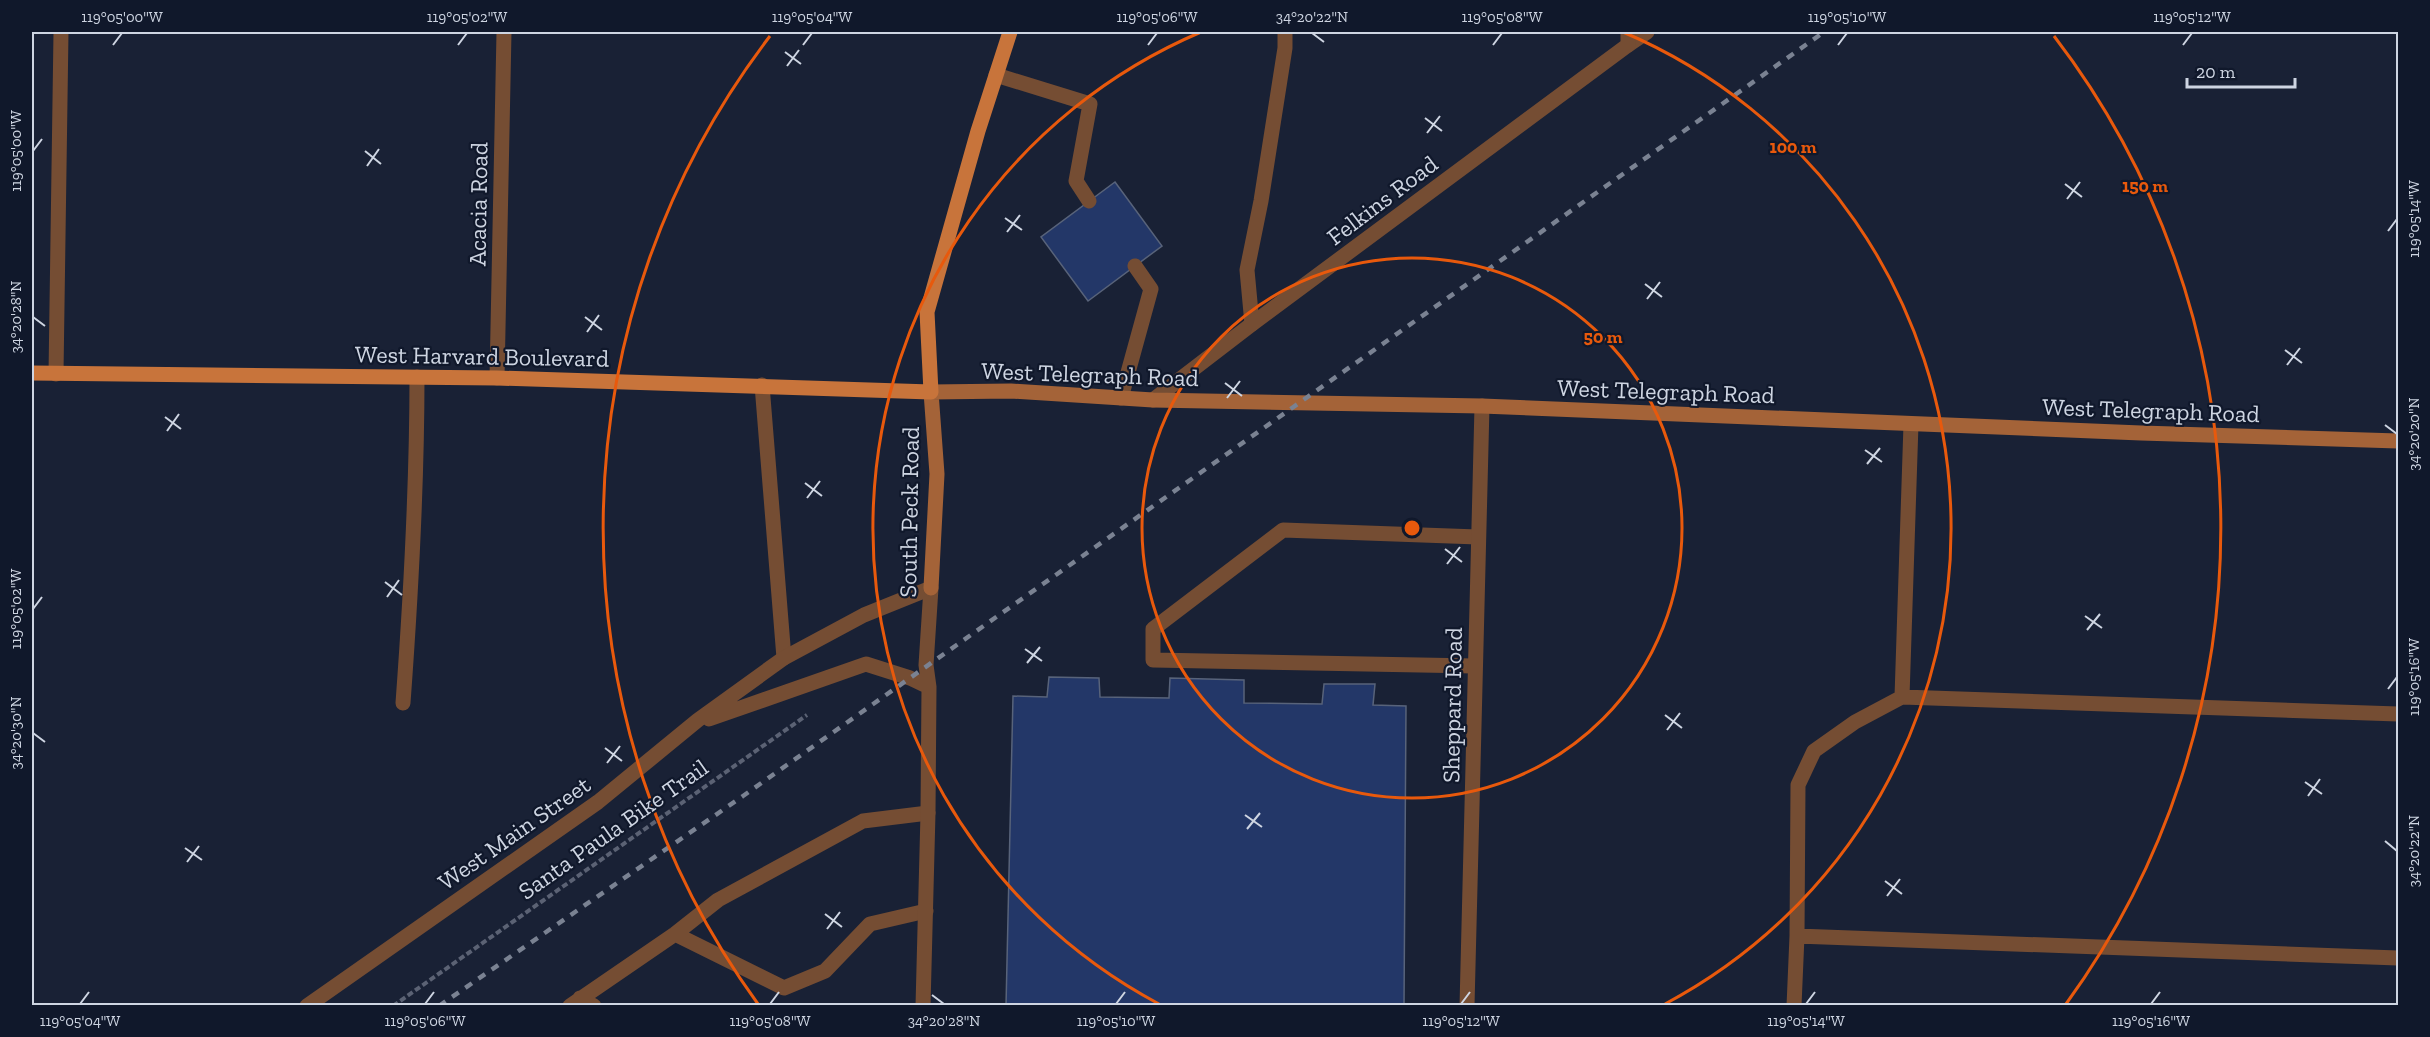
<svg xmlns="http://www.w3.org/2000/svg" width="2430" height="1037" viewBox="0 0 2430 1037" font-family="'Zilla Slab',serif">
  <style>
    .building { fill: #233768; stroke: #58637a; stroke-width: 1.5 }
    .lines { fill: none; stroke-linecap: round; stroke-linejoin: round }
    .path { stroke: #5b6274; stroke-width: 4; stroke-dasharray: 6 3; stroke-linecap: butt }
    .service { stroke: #754d33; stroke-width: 15 }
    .minor { stroke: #754d33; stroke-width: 15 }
    .tertiary { stroke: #754d33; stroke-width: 15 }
    .secondary { stroke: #a46338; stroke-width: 15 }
    .primary { stroke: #c8743b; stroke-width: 15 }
    .rail { stroke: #7a8292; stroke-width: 4.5; stroke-dasharray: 8 8; stroke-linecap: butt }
    .ticks { fill: none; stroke: #ced5e2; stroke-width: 2 }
    .ring { fill: none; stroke: #e8590c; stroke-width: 3 }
    .labels { text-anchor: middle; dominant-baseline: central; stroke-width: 4.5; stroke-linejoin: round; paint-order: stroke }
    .street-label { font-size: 24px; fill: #ced5e2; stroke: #10182b }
    .centre { fill: #e8590c; stroke: #10182b; stroke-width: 3 }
    .ring-label { font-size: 18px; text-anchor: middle; font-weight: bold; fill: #e8590c; stroke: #10182b; stroke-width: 4.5; stroke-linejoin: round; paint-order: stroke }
    .neatline { fill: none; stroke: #ced5e2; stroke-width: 2 }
    .ticks-label { font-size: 15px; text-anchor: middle; fill: #ced5e2 }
  </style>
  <rect width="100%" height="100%" fill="#192135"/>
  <path class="building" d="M1115 182 1162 246 1088 301 1041 237Z
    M1049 677 1099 678 1100 697 1169 698 1170 678 1244 680V703L1322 704 1324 684H1375L1373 705 1406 706 1404 1006H1006L1013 696 1047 697Z"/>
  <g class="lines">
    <path class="path" d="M393 1006 807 715"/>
    <path class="service" d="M1628 45 1647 32
      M996 75 1090 104 1076 181 1089 201
      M1252 324 1247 270 1261 201 1285 48V32
      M56 374 61 32
      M762 385 784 658
      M1121 398 1151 289 1135 266
      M1475 666 1153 660V629L1283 530 1478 537
      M1902 697 1911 424
      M403 703C411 594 417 486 417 377
      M675 934 784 988 825 971 870 924 926 911
      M1797 936 1798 785 1814 751 1855 722 1902 697 2398 714
      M580 998 594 1006
      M570 1006 675 934 718 900 863 821 928 813
      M1794 1006 1797 936 2398 958"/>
    <path class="minor" d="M497 378 504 32
      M1153 400 1252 324 1628 45V32
      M1467 1006 1482 406"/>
    <path class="tertiary" d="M709 719 866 664 910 678 929 687
      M307 1006 598 802 698 720 784 658 864 615 931 588 926 665 929 687 928 813 923 1006"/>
    <path class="secondary" d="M931 588 937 474 931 392 1011 391 1153 400 1482 406 2141 433 2398 441"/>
    <path class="primary" d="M32 373 497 378 931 392 927 312 978 131 1010 32"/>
    <path class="rail" d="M439 1006 743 796 1824 32"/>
  </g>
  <path class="ticks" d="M1312 33 1324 42M113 45 122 33M458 45 467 33M803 45 812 33M1148 45 1157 33M1493 45 1502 33M1838 45 1847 33M2183 45 2192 33M785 52 801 64M787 66 799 50M1425 118 1442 131M1427 133 1440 116M33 151 42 139M365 151 381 164M367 166 379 149M2065 184 2082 197M2067 199 2080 182M1005 218 1022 230M2388 231 2397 219M1007 232 1020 215M1645 284 1662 297M1647 299 1660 282M33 317 45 326M585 317 602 330M587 332 599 315M2285 350 2302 363M2287 365 2300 348M1225 383 1242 396M1227 398 1240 381M165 417 181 429M2385 425 2397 434M167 431 179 414M1865 450 1882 462M1867 464 1880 448M805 483 822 496M807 498 820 481M1445 549 1462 562M1447 564 1460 547M385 582 402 595M387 597 399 580M33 609 42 597M2085 616 2102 628M2087 630 2100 614M1025 649 1042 661M1027 663 1040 647M2388 689 2397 677M1665 715 1682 728M1667 730 1680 713M33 733 45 742M605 748 622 761M607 763 620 746M2305 782 2322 794M2308 796 2320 779M1245 815 1262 827M1247 829 1260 813M2385 841 2397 851M185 848 202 860M187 862 199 846M1885 881 1902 894M1887 896 1900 879M825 914 842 927M827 929 840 912M932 995 944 1004M80 1004 89 992M425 1004 434 992M770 1004 779 992M1116 1004 1125 992M1461 1004 1470 992M1806 1004 1815 992M2151 1004 2160 992"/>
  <g class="ring">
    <circle cx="1412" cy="528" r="270"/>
    <path d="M1159 1004A539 539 0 0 1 1201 32M1623 32A539 539 0 0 1 1665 1004"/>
    <path d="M758 1004A809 809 0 0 1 770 36M2054 36A809 809 0 0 1 2066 1004"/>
  </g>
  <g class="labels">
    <g class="street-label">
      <text transform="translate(1382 200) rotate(-37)">Felkins Road</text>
      <text transform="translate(478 204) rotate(-89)">Acacia Road</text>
      <text transform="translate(482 356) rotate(1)">West Harvard Boulevard</text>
      <text transform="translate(1090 374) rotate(2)">West Telegraph Road</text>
      <text transform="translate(1666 391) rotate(2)">West Telegraph Road</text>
      <text transform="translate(2151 410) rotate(2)">West Telegraph Road</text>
      <text transform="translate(909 512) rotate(-89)">South Peck Road</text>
      <text transform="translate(1452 705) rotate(-89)">Sheppard Road</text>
      <text transform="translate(613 829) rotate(-35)">Santa Paula Bike Trail</text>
      <text transform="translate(514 833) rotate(-35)">West Main Street</text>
    </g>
  </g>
  <circle cx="1412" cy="528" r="9" class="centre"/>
  <g class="ring-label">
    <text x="1793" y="153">100 m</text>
    <text x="2145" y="192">150 m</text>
    <text x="1603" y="343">50 m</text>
  </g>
  <rect width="2430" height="1037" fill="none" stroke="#10182b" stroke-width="66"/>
  <path d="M2187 78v9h108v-9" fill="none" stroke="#ced5e2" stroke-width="3"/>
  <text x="2196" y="78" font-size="18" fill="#ced5e2" stroke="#10182b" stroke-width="4.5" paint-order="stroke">20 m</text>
  <rect x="33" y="33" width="2364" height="971" class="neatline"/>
  <g class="ticks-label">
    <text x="122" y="22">119°05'00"W</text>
    <text x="467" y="22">119°05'02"W</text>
    <text x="812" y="22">119°05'04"W</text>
    <text x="1157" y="22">119°05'06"W</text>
    <text x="1312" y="22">34°20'22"N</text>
    <text x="1502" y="22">119°05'08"W</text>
    <text x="1847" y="22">119°05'10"W</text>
    <text x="2192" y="22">119°05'12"W</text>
    <text transform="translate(16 151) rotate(-90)" y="5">119°05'00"W</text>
    <text transform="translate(2414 219) rotate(-90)" y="5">119°05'14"W</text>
    <text transform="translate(16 317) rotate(-90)" y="5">34°20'28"N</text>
    <text transform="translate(2414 434) rotate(-90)" y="5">34°20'20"N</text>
    <text transform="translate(16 609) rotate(-90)" y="5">119°05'02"W</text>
    <text transform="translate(2414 677) rotate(-90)" y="5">119°05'16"W</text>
    <text transform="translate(16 733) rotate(-90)" y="5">34°20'30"N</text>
    <text transform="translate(2414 851) rotate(-90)" y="5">34°20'22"N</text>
    <text x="80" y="1026">119°05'04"W</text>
    <text x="425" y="1026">119°05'06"W</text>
    <text x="770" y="1026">119°05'08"W</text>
    <text x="944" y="1026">34°20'28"N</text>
    <text x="1116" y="1026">119°05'10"W</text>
    <text x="1461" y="1026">119°05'12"W</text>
    <text x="1806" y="1026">119°05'14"W</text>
    <text x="2151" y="1026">119°05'16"W</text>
  </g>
</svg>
